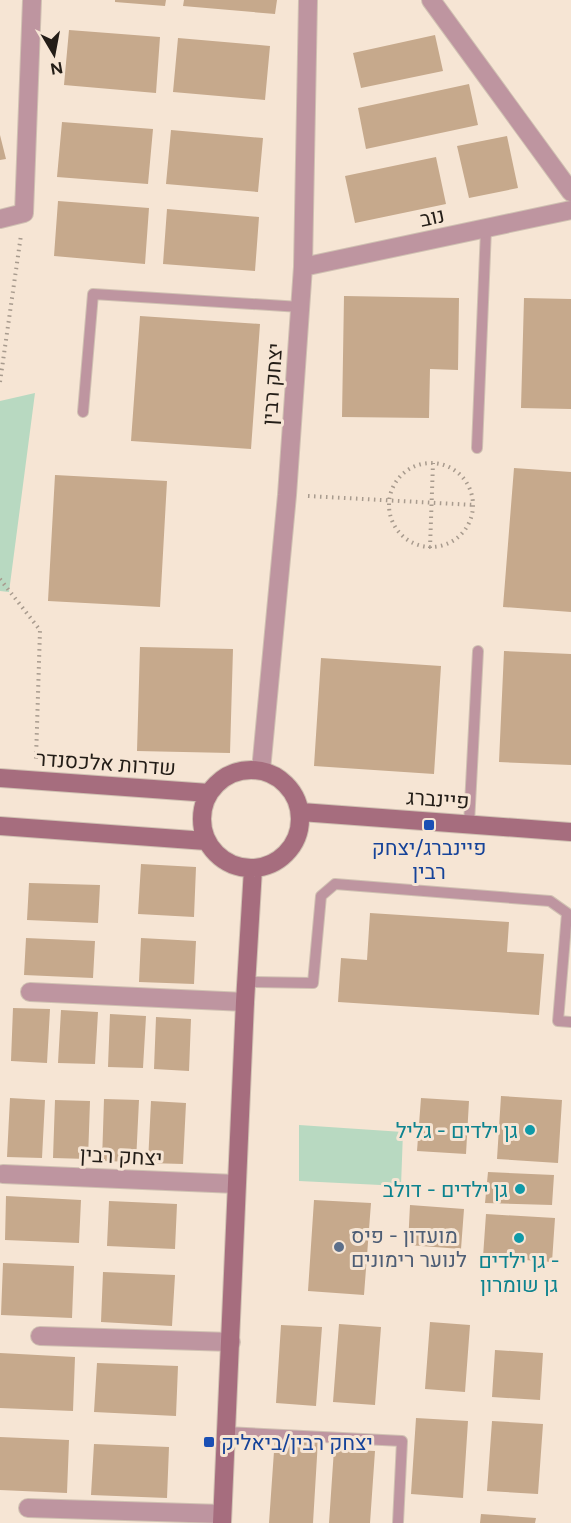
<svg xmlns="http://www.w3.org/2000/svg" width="571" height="1523" viewBox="0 0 571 1523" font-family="Figtree,Heebo,sans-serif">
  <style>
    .green { fill: #b8d9c1 }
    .building { fill: #c6a98c }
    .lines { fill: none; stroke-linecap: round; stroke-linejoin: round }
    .lane-casing { stroke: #d0c1b2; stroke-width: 12 }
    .street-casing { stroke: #d0c1b2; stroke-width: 20 }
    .secondary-casing { stroke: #d0c1b2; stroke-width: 20 }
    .path { stroke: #a89b8e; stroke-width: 4; stroke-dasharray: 1.5 4.5; stroke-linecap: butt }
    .lane { stroke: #be95a0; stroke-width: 10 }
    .street { stroke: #be95a0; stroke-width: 18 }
    .secondary { stroke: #a66d7e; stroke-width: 18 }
    .transit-dot { fill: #1a4fb4; stroke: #f6e5d4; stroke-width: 2 }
    .culture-dot { fill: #0f9aa8; stroke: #f6e5d4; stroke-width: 2 }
    .service-dot { fill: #5c6f8a; stroke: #f6e5d4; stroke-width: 2 }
    .labels { text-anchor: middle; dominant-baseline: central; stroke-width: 6; stroke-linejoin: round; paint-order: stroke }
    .street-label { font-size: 21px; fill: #231d17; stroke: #f6e5d4 }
    .transit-label { font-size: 21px; fill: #164399; stroke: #f6e5d4 }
    .culture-label { font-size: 21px; fill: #0d838f; stroke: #f6e5d4; text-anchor: end }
    .service-label { font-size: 21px; fill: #4e5e75; stroke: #f6e5d4; text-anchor: start }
  </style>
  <rect width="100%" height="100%" fill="#f6e5d4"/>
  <path class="green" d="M35 393 9 592 0 591V401Z
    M299 1125 403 1132 401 1186 299 1181Z"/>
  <path class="building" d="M115 0H166L165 6 115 2Z
    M184 0H277L275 14 183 6Z
    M69 30 160 37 156 93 64 85Z
    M435 35 443 71 361 88 353 53Z
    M178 38 270 46 265 100 173 92Z
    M469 84 478 125 366 149 358 108Z
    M62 122 153 129 148 184 57 177Z
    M171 130 263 138 258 192 166 184Z
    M0 135 6 159 0 160Z
    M507 136 518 188 469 198 457 146Z
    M436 157 446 204 355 223 345 176Z
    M58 201 149 208 145 264 54 256Z
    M167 209 259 217 255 271 163 264Z
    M344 296 459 298 458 370 430 369 429 418 342 417Z
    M524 298 571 299V409L521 408Z
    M140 316 260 324 251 449 131 441Z
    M514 468 571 472V612L503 607Z
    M55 475 167 481 160 607 48 601Z
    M140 647 233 649 230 753 137 751Z
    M504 651 571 654V765L499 762Z
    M321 658 441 666 434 774 314 766Z
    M141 864 196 867 194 917 138 914Z
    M29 883 100 885 98 923 27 920Z
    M370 913 509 922 507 952 544 954 539 1015 338 1002 341 958 367 960Z
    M26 938 95 941 93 978 24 975Z
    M141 938 196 941 194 984 139 982Z
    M13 1008 50 1009 47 1063 11 1061Z
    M61 1010 98 1012 95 1064 58 1063Z
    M110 1014 146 1016 143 1068 108 1067Z
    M156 1017 191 1019 189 1071 154 1069Z
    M501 1096 562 1100 558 1163 497 1159Z
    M10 1098 45 1100 42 1158 7 1157Z
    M421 1098 469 1101 466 1154 417 1151Z
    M104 1099 139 1100 136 1162 102 1161Z
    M55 1100 90 1101 88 1159 53 1158Z
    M151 1101 186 1103 183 1164 148 1163Z
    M488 1172 554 1175 552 1205 485 1203Z
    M6 1196 81 1200 79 1243 5 1240Z
    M314 1200 371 1203 364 1295 308 1291Z
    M109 1201 177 1204 175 1249 107 1246Z
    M410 1205 464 1209 461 1249 408 1245Z
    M486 1214 555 1218 552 1262 483 1257Z
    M3 1263 74 1266 72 1318 1 1315Z
    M103 1272 175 1275 172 1326 101 1322Z
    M430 1322 470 1325 465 1392 425 1389Z
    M339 1324 381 1327 375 1405 333 1402Z
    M281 1325 322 1327 316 1406 276 1403Z
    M495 1350 543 1353 540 1400 492 1397Z
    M0 1353 75 1357 73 1411 0 1408Z
    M97 1363 178 1366 176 1416 94 1412Z
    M416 1418 468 1421 463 1498 411 1494Z
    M492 1421 543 1424 538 1494 487 1491Z
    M0 1437 69 1440 67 1493 0 1490Z
    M275 1437 318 1440 313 1523H269Z
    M94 1444 169 1447 167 1498 91 1495Z
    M334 1449 375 1451 370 1523H329Z
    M481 1514 536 1518 535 1523H480Z"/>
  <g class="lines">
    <g class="lane-casing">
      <path id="lane" d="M83 412 93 294 300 307
        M477 448 486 229
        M469 824 478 651
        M246 982 313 983 321 896 335 884 550 901 567 913 558 1021 571 1022
        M226 1432 402 1441 398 1523"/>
    </g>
    <g class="street-casing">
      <path id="street" d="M431 0 571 192
        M0 219 24 213 32 0
        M303 267 571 210
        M261 770 287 495 303 267 308 0
        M30 992 245 1002
        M3 1174 236 1184
        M40 1336 231 1342
        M28 1508 222 1514"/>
    </g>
    <g class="secondary-casing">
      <path id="secondary" d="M202 819a49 49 0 1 1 98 0a49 49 0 1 1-98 0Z
        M0 778 209 793
        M301 812 571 832
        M0 826 206 841
        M222 1523 245 1002 253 869"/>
    </g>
    <path class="path" d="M0 382 21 235
      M389 505a42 42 0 1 1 84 0a42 42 0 1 1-84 0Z
      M308 496 474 505
      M430 548 433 463
      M0 579 40 630 36 759"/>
    <use href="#lane" class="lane"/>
    <use href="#street" class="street"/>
    <use href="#secondary" class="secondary"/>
  </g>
  <g class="transit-dot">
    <rect x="423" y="819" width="12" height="12" rx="3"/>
    <rect x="203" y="1436" width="12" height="12" rx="3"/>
  </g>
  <g class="culture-dot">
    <circle cx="530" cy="1130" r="6"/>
    <circle cx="520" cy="1189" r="6"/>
    <circle cx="519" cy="1238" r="6"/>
  </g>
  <circle class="service-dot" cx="339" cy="1247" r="6"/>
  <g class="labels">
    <g class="street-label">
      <text transform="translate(432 217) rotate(-12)">נוב</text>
      <text transform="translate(272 384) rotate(-86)">יצחק רבין</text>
      <text transform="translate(106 763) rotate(4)">שדרות אלכסנדר</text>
      <text transform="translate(438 799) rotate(4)">פיינברג</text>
      <text transform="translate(121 1156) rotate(3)">יצחק רבין</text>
    </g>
    <g class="transit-label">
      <text x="429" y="847">פיינברג/יצחק<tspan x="429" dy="24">רבין</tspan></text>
      <text x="221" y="1442" text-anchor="start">יצחק רבין/ביאליק</text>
    </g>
    <g class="culture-label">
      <text x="518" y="1130">גן ילדים - גליל</text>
      <text x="508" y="1189">גן ילדים - דולב</text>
      <text x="519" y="1260" text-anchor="middle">גן ילדים -<tspan x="519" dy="24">גן שומרון</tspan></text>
    </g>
    <g class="service-label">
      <text x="351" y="1235">מועדון - פיס<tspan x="351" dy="24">לנוער רימונים</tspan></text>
    </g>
  </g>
  <g transform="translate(54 54) rotate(170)" stroke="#f6e5d4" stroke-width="4.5" paint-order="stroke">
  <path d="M0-4.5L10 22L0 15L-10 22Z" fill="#231d17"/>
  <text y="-9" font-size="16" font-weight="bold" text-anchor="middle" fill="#231d17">N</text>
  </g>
</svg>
